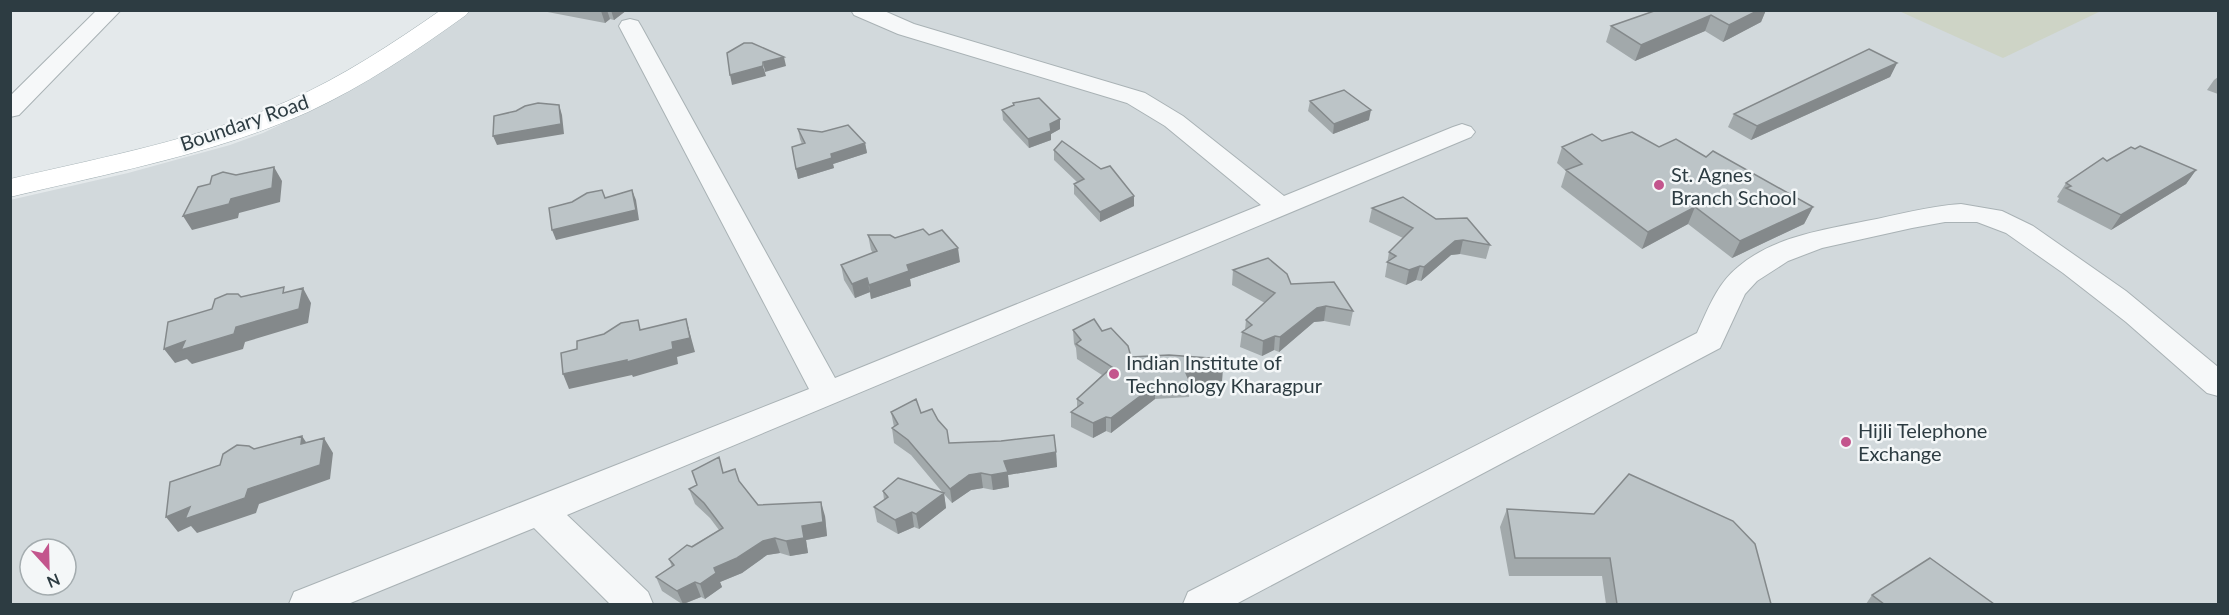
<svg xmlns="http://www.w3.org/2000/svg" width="2229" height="615" viewBox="0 0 2229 615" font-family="Lato,sans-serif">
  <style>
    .built { fill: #d2d9dc; fill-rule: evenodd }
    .green { fill: #ced4c6 }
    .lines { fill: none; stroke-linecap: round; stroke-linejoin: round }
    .minor-casing { stroke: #a9b2b5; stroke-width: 2 }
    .primary-casing { stroke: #a4b1b5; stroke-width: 1 }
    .minor { fill: #f6f8f9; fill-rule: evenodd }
    .primary { fill: #fff; fill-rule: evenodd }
    .wall { fill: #a2a9ab }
    .shaded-wall { fill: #84898b }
    .building { fill: #bcc4c7; stroke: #84898b; stroke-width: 1.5 }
    .poi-dot { fill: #c3558d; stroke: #f4f7f8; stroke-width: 2 }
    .labels { text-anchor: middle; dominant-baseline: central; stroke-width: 5; stroke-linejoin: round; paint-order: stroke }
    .street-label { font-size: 20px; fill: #2d3c42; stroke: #f4f7f8 }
    .poi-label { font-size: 20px; fill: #2d3c42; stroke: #f4f7f8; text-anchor: start }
  </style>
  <rect width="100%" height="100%" fill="#e4e9eb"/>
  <path class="built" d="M468 11H2218V604H11L10 200 128 173 230 145 263 133 336 98ZM30 549H66V585H30Z"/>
  <path class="green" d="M1899 11H2101L2003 58Z"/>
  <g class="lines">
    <g class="minor-casing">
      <path id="minor" d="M97 10H121L19 115 10 117V96Z
        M851 10H882L914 24 1145 93 1183 116 1284 196 1453 127 1462 124 1471 127 1475 132 1471 137 567 515 648 592 653 604H610L534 528 348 604H289L294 592 809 389 619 26 622 21 630 19 638 21 641 26 835 378 1261 205 1165 126 1127 103 898 34 854 15Z
        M1961 204 2002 211 2033 226 2126 291 2218 367V396L2207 393 2126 322 2063 273 2006 233 1977 222H1945L1912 228 1822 248 1788 261 1757 281 1745 294 1720 348 1236 604H1183L1188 592 1697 333C1708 309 1717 284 1738 267 1773 237 1822 230 1866 221 1898 215 1928 206 1961 204Z"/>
    </g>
    <g class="primary-casing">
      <path id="primary" d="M441 10H470L466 15C416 51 364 86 308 112 214 154 110 173 10 197V179C104 157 200 139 288 101 342 77 392 44 441 10Z"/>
    </g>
    <use href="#minor" class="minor"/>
    <use href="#primary" class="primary"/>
  </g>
  <path class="wall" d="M537 10H627L614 20 610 19 605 23Z
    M1657 10H1766L1761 22 1723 42 1705 31 1635 61 1606 42 1611 26Z
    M1897 63 1890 77 1751 140 1728 127 1734 114Z
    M2218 77V94L2207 90 2214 80Z
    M1310 101 1369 120 1333 134 1308 111Z
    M1013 103 1060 129 1051 134V140L1029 148 1003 120 1002 110 1013 105Z
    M798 129 865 143 867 153 833 164 834 168 798 179 796 169 802 144 800 139Z
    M1602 141 1659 147 1706 157 1813 207 1804 224 1732 258 1688 224 1642 249 1561 187 1566 171 1557 163 1562 147Z
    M2135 149 2196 170 2186 184 2111 230 2057 202 2059 198 2057 197 2066 183 2107 161Z
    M1054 150 1134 196V206L1100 222 1074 194V184L1077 182 1054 160Z
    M1372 208 1436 219 1490 245 1486 259 1460 254 1451 255 1421 281 1416 280 1406 285 1385 277 1389 252 1403 238 1369 222Z
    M868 235 895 238 929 235 960 262 910 279 911 286 871 299 870 292 855 298 844 280 841 265 873 253 871 250Z
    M1233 270 1291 284 1353 311 1350 326 1324 321 1314 322 1279 352 1274 350 1262 356 1240 347 1242 332 1245 330 1246 320 1265 303 1232 285Z
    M1073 330 1102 331 1131 357 1223 366 1222 381 1190 386 1189 397 1155 399 1111 433 1106 431 1093 438 1071 427V412L1077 408V399L1102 375 1077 359 1076 348 1074 344Z
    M891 412 921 413 949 443 1056 452 1057 467 1008 475 1009 487 993 490 983 488 971 490 952 503 944 494 946 508 919 529 914 527 898 534 877 522 874 507 884 500 883 491 943 493 911 455 894 443 892 428 894 427Z
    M724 472 739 481 758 505 825 516 827 536 806 540 808 553 790 556 780 553 767 555 742 573 720 582 722 587 705 599 701 597 684 604H682L662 591 656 577 672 567 669 559 719 530 710 518 695 504 689 489Z
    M1507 509 1771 604H1606L1602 576H1509L1500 527Z
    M1872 595 1994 604H1866Z"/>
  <path class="shaded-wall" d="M602 10H607L610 19 605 23 601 11Z
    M611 10H627L614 20Z
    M1759 10H1766L1761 22 1723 42 1729 25Z
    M1711 15 1705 31 1635 61 1641 45Z
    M784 57 786 66 765 72 763 62Z
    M1897 63 1890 77 1751 140 1757 126Z
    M763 66 766 76 732 85 730 75Z
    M559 105 562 115 564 134 497 145 493 136Z
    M1371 110 1369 120 1333 134 1334 124Z
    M1060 119V129L1051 134V140L1029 148 1028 139 1050 124Z
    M865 143 867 153 833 164 834 168 798 179 796 169 831 154Z
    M274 167 282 181 280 202 239 213 238 218 192 230 183 216 231 199Z
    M2196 170 2186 184 2111 230 2121 215Z
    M632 190 636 200 639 220 556 240 552 230Z
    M1134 196V206L1100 222V212Z
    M1695 207 1688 224 1642 249 1648 232Z
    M1813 207 1804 224 1732 258 1740 241Z
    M1463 240 1460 254 1451 255 1421 281 1424 267 1455 241Z
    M958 248 960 262 910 279 911 286 871 299 869 285 907 265Z
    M1420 266 1416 280 1406 285 1409 270Z
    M867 278 870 292 855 298 852 284Z
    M303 288 311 303 308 323 245 342 243 349 192 364 187 359 175 363 164 349 185 341 236 327Z
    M1326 306 1324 321 1314 322 1279 352 1280 337 1317 308Z
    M686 319 695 352 677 357 678 364 633 377 632 375 569 389 563 374 672 342Z
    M1275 336 1274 350 1262 356 1263 341Z
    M1223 366 1222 381 1190 386V382L1186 373Z
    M1155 385V399L1111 433V418Z
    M1106 417V431L1093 438V423Z
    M302 436 312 451 301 444Z
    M324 438 333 453 330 479 259 504 256 513 197 533 191 526 178 532 166 517 190 507Z
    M1056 452 1057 467 1008 475 1009 487 993 490 991 475 1004 461Z
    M981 473 983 488 971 490 952 503 950 489 969 475Z
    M944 493 946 508 919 529 916 514Z
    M821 502 825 516 827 536 806 540 808 553 790 556 786 541 802 526Z
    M912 512 914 527 898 534 895 520Z
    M775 538 780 553 767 555 742 573 720 582 722 587 705 599 700 584 714 568 763 541Z
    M695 582 701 597 683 604 677 591Z"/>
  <path class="building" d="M1657 10H1759L1729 25 1711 15 1641 45 1611 26Z
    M744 43H752L784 57 763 62V66L730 75 727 53Z
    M1869 49 1897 63 1757 126 1734 114Z
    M1344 90 1371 110 1334 124 1310 101Z
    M1039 98 1060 119 1050 124 1051 131 1028 139 1002 110 1014 105 1013 103Z
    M538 103 559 105 561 124 493 136 494 116 516 111 525 106Z
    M848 125 865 143 831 154 832 158 796 169 792 147 805 143 798 129 822 132Z
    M1632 132 1659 147 1676 139 1706 157 1713 151 1813 207 1740 241 1695 207 1648 232 1566 170 1582 164 1562 147 1592 134 1602 141Z
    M1062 141 1101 169 1110 166 1134 196 1100 212 1074 184 1084 179 1054 150Z
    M2140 146 2196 170 2121 215 2066 188 2071 186 2066 183 2103 158 2107 161 2131 147 2135 149Z
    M274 167 272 188 231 199 229 204 183 216 198 187 210 184 212 176 223 172 236 175Z
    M602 190 605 198 632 190 636 210 552 230 549 208 572 202 587 193Z
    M1403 197 1436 219 1467 218 1490 245 1463 240 1455 241 1424 267 1420 266 1409 270 1387 262 1396 256 1389 252 1413 228 1372 208Z
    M923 229 929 235 942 230 958 248 907 265 909 271 869 285 867 278 852 284 841 265 877 251 868 235H890L895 238Z
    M1268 258 1287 274 1291 284 1334 282 1353 311 1326 306 1317 308 1280 337 1275 336 1263 341 1242 332 1252 325 1246 320 1275 293 1233 270Z
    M284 287 283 293 303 288 299 309 236 327 234 334 181 350 185 341 164 349 168 322 212 309 215 299 227 294H238L241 297Z
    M686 319 690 338 672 342 673 349 627 362V360L563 374 561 353 577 349V341L604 334 621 323 638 320 640 330Z
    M1094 319 1102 331 1111 328 1128 346 1131 357 1169 355 1223 359V366L1186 373 1190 382 1155 385 1111 418 1106 417 1093 423 1071 412 1083 403 1077 399 1112 367 1076 344 1081 340 1073 330Z
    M916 399 921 413 932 409 938 420 947 430 949 443 1001 441 1054 435 1056 452 1004 461 1008 472 991 475 981 473 969 475 950 489 908 440 892 428 898 424 891 412Z
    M302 436 301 444 324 438 320 465 248 489 245 498 185 519 190 507 166 517 170 482 220 465 223 454 237 445 249 446 254 449Z
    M719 457 723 473 735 469 739 481 758 505 821 502 823 522 802 526 804 538 786 541 775 538 763 541 737 558 714 568 716 573 700 584 695 582 677 591 656 577 674 565 669 559 687 545 692 547 723 528 704 503 689 489 697 485 692 471Z
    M1629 474 1733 521 1755 544 1771 604H1617L1610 558H1515L1507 509 1594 514Z
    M898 478 944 493 916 514 912 512 895 520 874 507 888 497 883 491Z
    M1930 558 1994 604H1884L1872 595Z"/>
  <g class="poi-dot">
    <circle cx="1659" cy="185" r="6"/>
    <circle cx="1114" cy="374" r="6"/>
    <circle cx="1846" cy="442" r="6"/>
  </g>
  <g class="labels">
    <g class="street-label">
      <text transform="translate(244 122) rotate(-19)">Boundary Road</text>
    </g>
    <g class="poi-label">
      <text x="1671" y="174">St. Agnes<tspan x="1671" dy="23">Branch School</tspan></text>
      <text x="1126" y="362">Indian Institute of<tspan x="1126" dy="23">Technology Kharagpur</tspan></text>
      <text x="1858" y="430">Hijli Telephone<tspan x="1858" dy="23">Exchange</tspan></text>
    </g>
  </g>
  <rect width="2229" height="615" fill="none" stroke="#2d3c42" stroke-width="24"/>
  <g transform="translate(48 567) rotate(158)"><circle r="28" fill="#f4f7f8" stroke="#a4acaf" stroke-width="1.5"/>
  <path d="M0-4.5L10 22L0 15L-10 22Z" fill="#c3558d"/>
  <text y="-9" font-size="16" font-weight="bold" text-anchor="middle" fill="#2d3c42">N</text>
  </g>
</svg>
